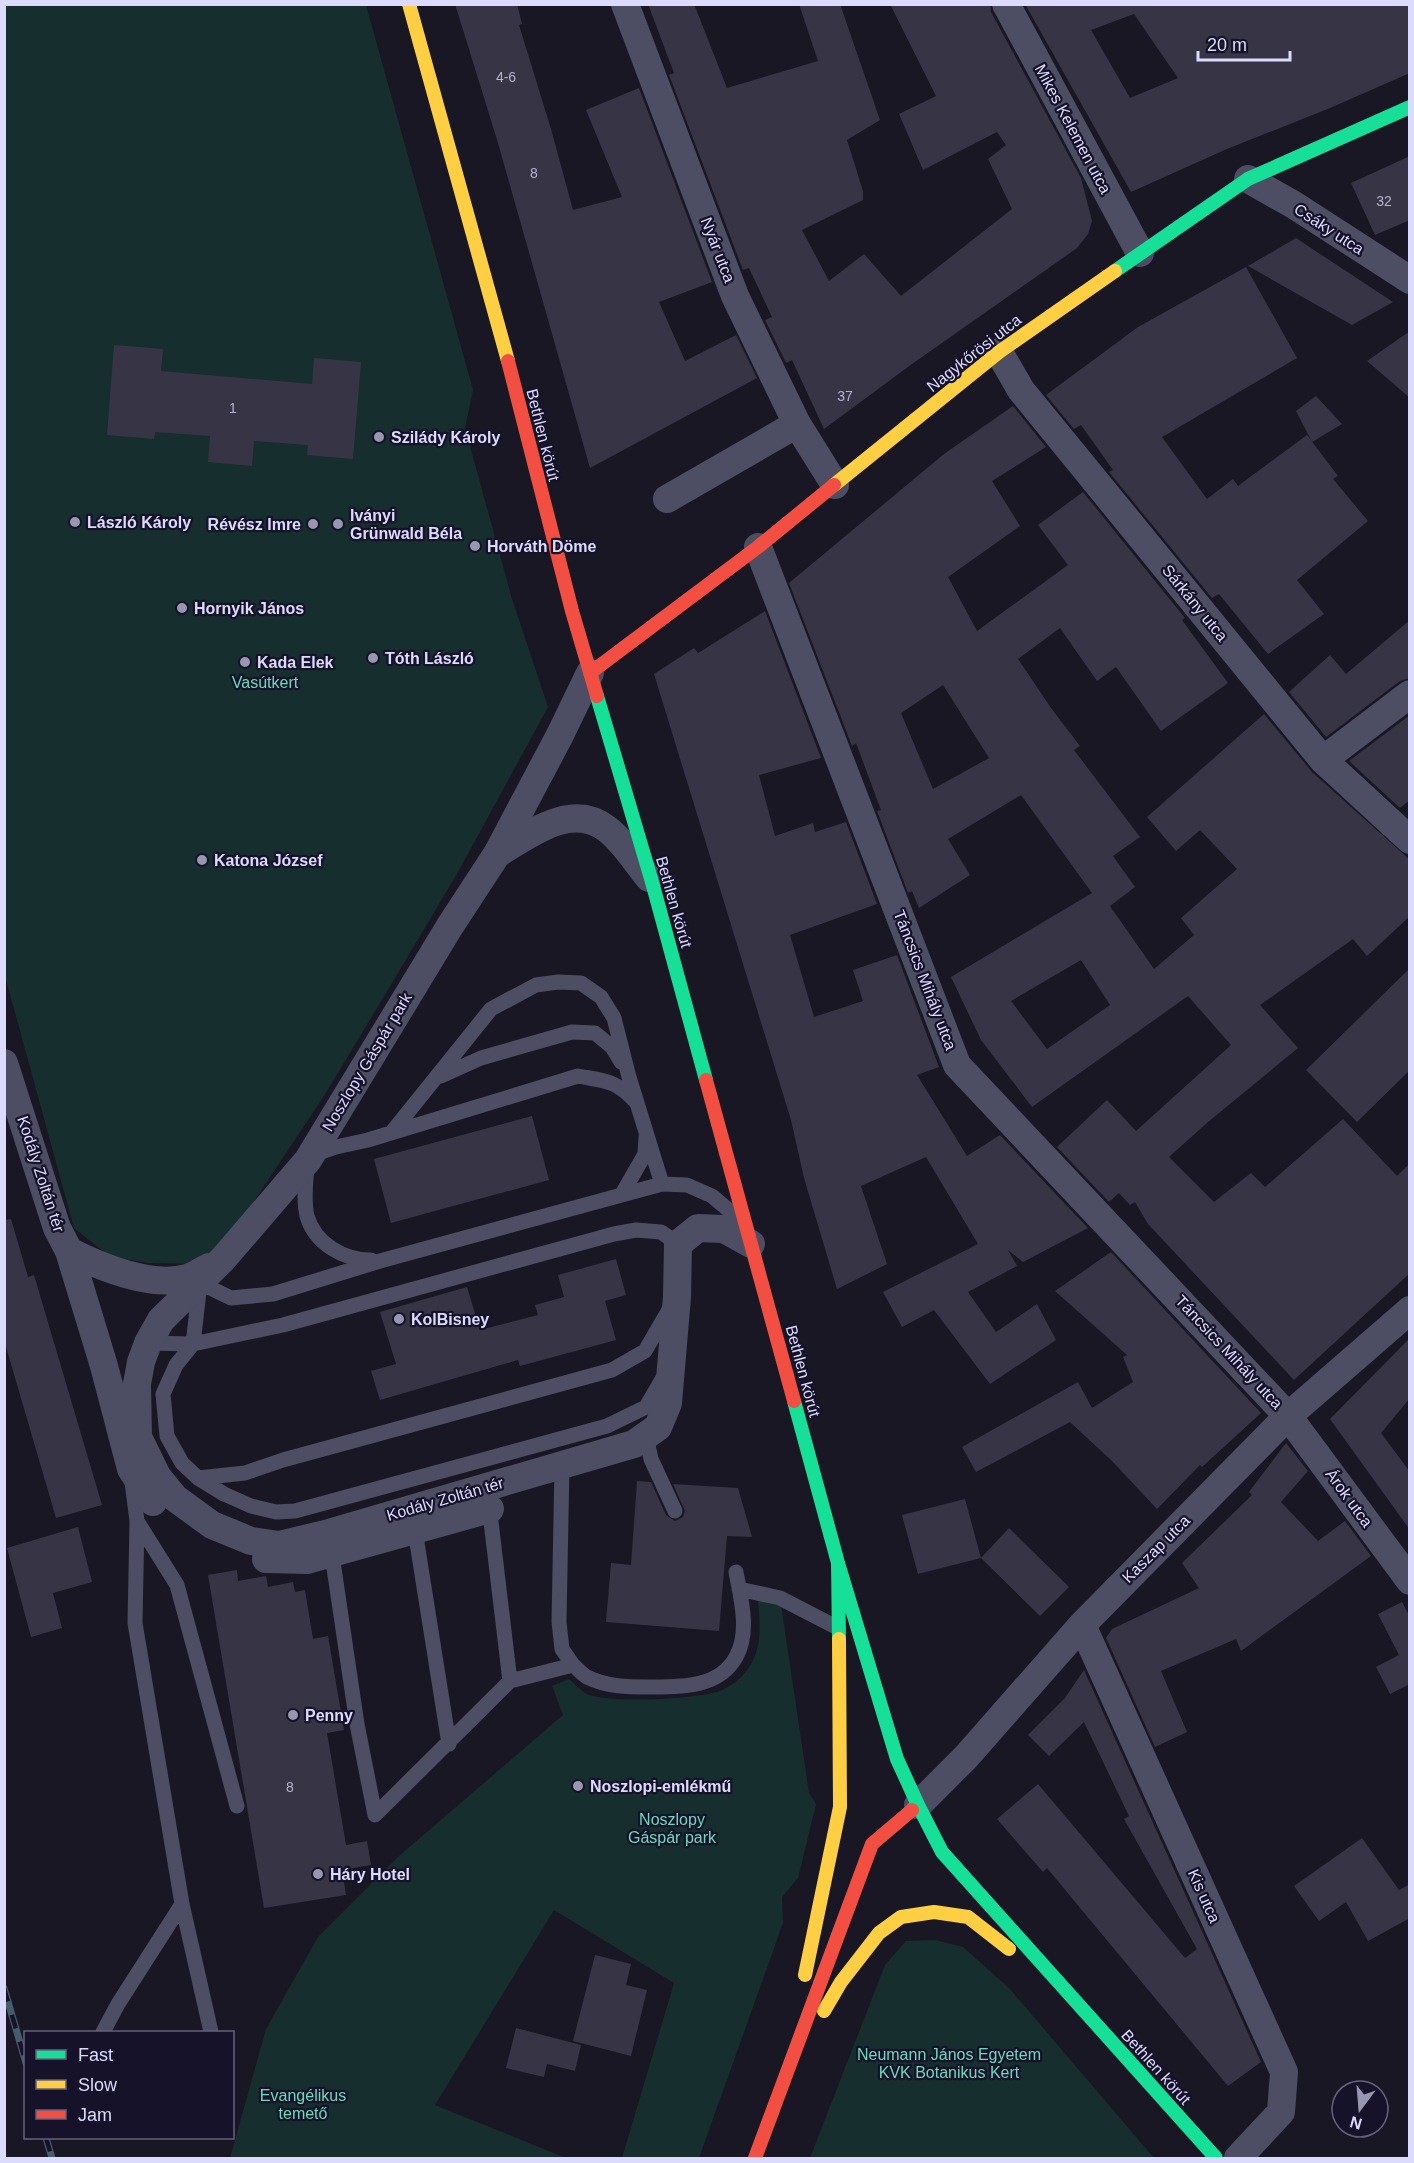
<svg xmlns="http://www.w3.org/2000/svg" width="1414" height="2163" viewBox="0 0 1414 2163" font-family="Helvetica,sans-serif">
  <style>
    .green { fill: #162e2e }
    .building { fill: #373545; fill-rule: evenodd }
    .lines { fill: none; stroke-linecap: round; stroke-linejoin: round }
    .lane { stroke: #4d4d63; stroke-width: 15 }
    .street { stroke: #4d4d63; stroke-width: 28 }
    .fast { stroke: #16e098; stroke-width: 14 }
    .slow { stroke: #ffcf43; stroke-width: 14 }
    .jam { stroke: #f24e42; stroke-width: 14 }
    .rail-casing { stroke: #465b6b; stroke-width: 7 }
    .rail { stroke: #151229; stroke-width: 4.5; stroke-dasharray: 14; stroke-linecap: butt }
    .poi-dot { fill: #9896b1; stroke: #151229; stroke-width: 2 }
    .labels { text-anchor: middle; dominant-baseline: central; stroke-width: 4.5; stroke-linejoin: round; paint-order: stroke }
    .number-label { font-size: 14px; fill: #b4b2cf }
    .street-label { font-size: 16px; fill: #dddbfd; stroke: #151229 }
    .poi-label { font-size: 16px; font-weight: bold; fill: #dddbfd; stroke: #151229; text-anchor: start }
    .park-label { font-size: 16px; fill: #69dbba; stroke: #151229 }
  </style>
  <rect width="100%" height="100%" fill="#191724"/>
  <path class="green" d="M4 5H366L473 390 465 428 512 599 548 707 458 872 392 983 324 1096 228 1240 194 1264 148 1263 109 1256 74 1228 5 976Z
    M757 1592 780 1598 809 1793 816 1804 798 1878 782 1897 783 1923 699 2158H622L674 1983 554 1910 435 2105 566 2158H230L266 2029 318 1937 399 1856 563 1715 552 1686 569 1679C574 1683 581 1691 587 1694 609 1704 696 1699 720 1691 727 1688 738 1681 743 1675 765 1651 760 1621 757 1592Z
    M935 1940 963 1947 1010 1989 1154 2158H810L885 1965 906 1941Z"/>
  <path class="building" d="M455 4H517L522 24 519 25 551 129 573 210 622 197 586 110 639 88 712 282 659 302 685 361 736 335 757 378 590 468 498 143Z
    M648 4H694L727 88 818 61 799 4H840L880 120 847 140 863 191V200L802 230 829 281 864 254 901 296 1012 209 988 159 1006 145 997 132 923 170 899 114 936 96 890 4H990L991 12 1081 178 1092 221 1088 234 1077 248 912 364 824 429 792 360 786 363 765 320 772 317 749 268 743 270 669 75 674 73Z
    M1025 4H1410V73L1330 108 1227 149 1131 192ZM1134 14 1178 78 1130 98 1091 30Z
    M1410 156V220L1375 235 1351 183Z
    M1296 238 1308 246 1393 302 1352 325 1248 266Z
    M1246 267 1297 358 1162 437 1207 499 1233 479 1238 486 1307 435 1338 476 1333 479 1368 521 1297 580 1324 614 1268 654 1219 594 1212 598 1109 472 1113 470 1081 425 1074 429 1046 395 1138 327Z
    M1410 331V398L1367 361Z
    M114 345 163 349 161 371 312 384 314 358 361 362 353 459 307 455 308 445 254 441 252 466 208 462 210 436 155 432 154 439 107 435Z
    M1316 396 1342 424 1312 442 1296 411Z
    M1013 406 1046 447 992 481 1020 526 948 577 977 631 1068 565 1038 525 1083 492 1185 618 1182 620 1228 683 1161 731 1116 667 1097 681 1060 628 1018 659 1051 708 1080 746 1074 750 1140 837 1113 856 1135 887 1110 906 1154 969 1194 935 1181 918 1237 869 1200 830 1176 851 1147 817 1264 714 1312 772 1410 860V916L1367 956 1353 939 1260 1005 1298 1048 1208 1122 1169 1157 1214 1202 1251 1173 1265 1187 1343 1119 1397 1176 1410 1163V1273L1294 1380 1148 1224 1135 1202 1130 1205 1119 1193 1109 1202 1057 1147 1107 1100 1136 1131 1231 1045 1188 996 1032 1107 981 1040 951 977 1092 893 1021 795 948 839 970 875 919 908 912 891 908 893 877 811 881 810 856 743 852 746 789 583 944 454ZM943 685 989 758 933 789 901 713ZM1081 960 1110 1005 1047 1049 1011 1001Z
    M765 611 821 758 759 775 775 836 813 823 815 832 846 822 877 904 790 935 814 1017 863 1001 853 970 897 955 939 1067 917 1075 967 1156 1000 1135 1088 1228 1023 1262 1008 1250 1017 1266 968 1292 996 1332 1037 1304 1056 1340 990 1384 934 1310 902 1327 883 1292 978 1244 926 1157 861 1186 887 1264 837 1289 804 1178 791 1120 654 674 694 648 698 653Z
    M1410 620V678L1400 681 1326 737 1289 692 1330 655 1346 674Z
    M1410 715V800L1400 808 1349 761Z
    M1410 968V1070L1357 1122 1306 1070Z
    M532 1116 549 1180 391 1223 374 1159Z
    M11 1219 28 1277 34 1275 102 1505 56 1518 4 1340V1220Z
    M1111 1252 1261 1413 1202 1467 1200 1465 1157 1509 1112 1461 1070 1422 976 1472 962 1447 1078 1382 1092 1408 1133 1382 1123 1357 1127 1355 1055 1291Z
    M616 1259 626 1295 605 1301 616 1340 520 1366 518 1360 380 1400 371 1371 396 1364 380 1312 467 1287 480 1330 538 1315 535 1305 564 1297 558 1275Z
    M1410 1338V1398L1381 1433 1410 1472V1530L1330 1419Z
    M1286 1443 1308 1471 1281 1502 1318 1541 1345 1521 1371 1556 1241 1651 1236 1639 1161 1671 1187 1732 1155 1747 1106 1638 1112 1629 1199 1588 1182 1563 1252 1495 1249 1492Z
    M637 1481 651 1482 666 1515 675 1521 683 1517 685 1511 673 1484 738 1488 752 1537 727 1536 719 1631 606 1622 611 1563 631 1565Z
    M965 1499 981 1558 918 1574 902 1515Z
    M78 1527 92 1582 53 1593 62 1628 31 1637 7 1548Z
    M1009 1528 1069 1587 1040 1616 981 1558Z
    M237 1570 238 1581 266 1576 268 1587 293 1582 295 1592 305 1590 313 1639 328 1636 344 1730 327 1733 346 1845 367 1841 371 1865 342 1870 346 1895 264 1908 208 1575Z
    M1402 1602 1410 1617V1684L1390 1694 1376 1667 1399 1655 1378 1614Z
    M1084 1670 1261 2062 1228 2086 1047 1868 1043 1872 997 1819 1038 1784 1185 1958 1197 1949 1124 1819 1129 1816 1084 1722 1049 1756 1028 1735 1065 1698Z
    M1362 1838 1399 1890 1410 1884V1918L1368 1941 1346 1902 1319 1921 1294 1886Z
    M595 1955 631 1964 626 1985 647 1990 631 2056 573 2041Z
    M516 2028 581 2045 575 2071 547 2064 544 2077 506 2068Z"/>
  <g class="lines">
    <path class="lane" d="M441 1076 481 1058 572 1032 595 1033 612 1047 621 1062
      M392 1132 491 1009 536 985 558 982 581 983 601 997 614 1018 629 1077 662 1184
      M313 1155 336 1147 368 1140 578 1076C605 1081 616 1080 636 1102
      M307 1165C306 1182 303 1199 307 1216 315 1244 344 1260 371 1260
      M622 1194 645 1154 646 1137
      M148 1343 193 1344 283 1325 614 1234 636 1230 661 1232 678 1244
      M664 1376 646 1407 607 1426 295 1511 276 1512 251 1506 224 1494 198 1478 182 1463 167 1436 163 1394 176 1365 193 1344 200 1283 231 1298 273 1294 380 1261 662 1184 687 1185 712 1196 738 1218
      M646 1436 651 1459 675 1511
      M562 1465 559 1622 562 1649 573 1665
      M198 1478 245 1473 283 1460 612 1370 645 1351 670 1308
      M132 1482 137 1521 135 1623 182 1904
      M137 1521 177 1585 237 1806
      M414 1524 449 1744
      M331 1548 357 1724 375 1815 510 1681 489 1505
      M739 1589 780 1598 838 1628
      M510 1681 573 1665C578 1669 582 1674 587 1677 607 1687 628 1687 650 1687 681 1687 719 1688 736 1657 750 1632 741 1599 736 1572
      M103 2032 118 2004 182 1904 211 2032"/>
    <path class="street" d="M625 4 735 296 797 424 835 485
      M1006 4 1140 253
      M1248 179 1294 205 1410 280
      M999 352 1021 390 1323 760 1410 840
      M667 499 797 424
      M758 547 957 1065 1288 1416 1410 1581
      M590 673 560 735 497 854 450 926 308 1160 223 1259 161 1320 148 1343 141 1362 137 1384 138 1437 157 1476 175 1498 212 1525 251 1541 279 1545 329 1533 634 1444 658 1427 668 1403 677 1297 678 1244 698 1228 724 1229 751 1244
      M1323 760 1410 694
      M497 854C529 835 571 801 607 829 623 841 636 862 649 878
      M4 1063 57 1228 69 1251 104 1366 131 1469 153 1502
      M69 1251C100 1267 152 1288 187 1278 195 1276 202 1270 209 1267
      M266 1559 307 1560 490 1509
      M1082 1625 1284 2072 1281 2112 1238 2158
      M918 1805 966 1757 1082 1625 1288 1416 1410 1310"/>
    <path class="fast" d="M1115 271 1248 179 1410 107
      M597 696 652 882 706 1080
      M794 1401 838 1563 897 1759 918 1805
      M838 1563 839 1639
      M912 1810 918 1805 942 1852 1216 2158"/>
    <path class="slow" d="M409 4 508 361
      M834 485 999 352 1115 271
      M805 1975 840 1807 839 1639
      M824 2011 841 1982 879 1933 901 1917 934 1912 968 1917 1009 1949"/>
    <path class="jam" d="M508 361 572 611 597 696
      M590 673 758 547 834 485
      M706 1080 794 1401
      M755 2158 872 1844 912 1810"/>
    <g class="rail-casing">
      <path id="rail" d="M4 1988 26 2063
        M46 2138 52 2158"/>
    </g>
    <use href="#rail" class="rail"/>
  </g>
  <g class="poi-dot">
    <circle cx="379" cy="437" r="6"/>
    <circle cx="75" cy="522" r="6"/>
    <circle cx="313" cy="524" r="6"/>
    <circle cx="338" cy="524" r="6"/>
    <circle cx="475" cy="546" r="6"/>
    <circle cx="182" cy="608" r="6"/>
    <circle cx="373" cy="658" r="6"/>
    <circle cx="245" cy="662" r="6"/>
    <circle cx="202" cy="860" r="6"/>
    <circle cx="399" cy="1319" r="6"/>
    <circle cx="293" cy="1715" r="6"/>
    <circle cx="578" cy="1786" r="6"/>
    <circle cx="318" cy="1874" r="6"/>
  </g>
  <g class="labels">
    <g class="number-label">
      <text x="506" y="77">4-6</text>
      <text x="534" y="173">8</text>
      <text x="1384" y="201">32</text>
      <text x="845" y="396">37</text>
      <text x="233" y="408">1</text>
      <text x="290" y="1787">8</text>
    </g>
    <g class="street-label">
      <text transform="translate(1073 129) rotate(62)">Mikes Kelemen utca</text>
      <text transform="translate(1329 229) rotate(33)">Csáky utca</text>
      <text transform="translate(718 250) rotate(69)">Nyár utca</text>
      <text transform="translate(974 353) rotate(-38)">Nagykőrösi utca</text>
      <text transform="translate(543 435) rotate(76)">Bethlen körút</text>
      <text transform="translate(1195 603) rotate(51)">Sárkány utca</text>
      <text transform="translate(674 902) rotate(74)">Bethlen körút</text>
      <text transform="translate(925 980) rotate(69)">Táncsics Mihály utca</text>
      <text transform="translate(367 1062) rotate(-59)">Noszlopy Gáspár park</text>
      <text transform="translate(41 1174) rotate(72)">Kodály Zoltán tér</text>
      <text transform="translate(1229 1352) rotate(47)">Táncsics Mihály utca</text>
      <text transform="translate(803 1371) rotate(75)">Bethlen körút</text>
      <text transform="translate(1349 1498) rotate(54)">Árok utca</text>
      <text transform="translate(445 1499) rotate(-16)">Kodály Zoltán tér</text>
      <text transform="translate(1156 1549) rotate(-45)">Kaszap utca</text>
      <text transform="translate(1204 1896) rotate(66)">Kis utca</text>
      <text transform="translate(1156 2067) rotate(48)">Bethlen körút</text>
    </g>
    <g class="poi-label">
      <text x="391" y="437">Szilády Károly</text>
      <text x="350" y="515">Iványi<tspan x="350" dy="18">Grünwald Béla</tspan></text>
      <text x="87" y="522">László Károly</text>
      <text x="301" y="524" text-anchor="end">Révész Imre</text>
      <text x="487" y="546">Horváth Döme</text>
      <text x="194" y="608">Hornyik János</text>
      <text x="385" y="658">Tóth László</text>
      <text x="257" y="662">Kada Elek</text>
      <text x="214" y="860">Katona József</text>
      <text x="411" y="1319">KolBisney</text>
      <text x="305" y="1715">Penny</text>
      <text x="590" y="1786">Noszlopi-emlékmű</text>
      <text x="330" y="1874">Háry Hotel</text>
    </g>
    <g class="park-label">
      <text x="265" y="682">Vasútkert</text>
      <text x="672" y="1819">Noszlopy<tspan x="672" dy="18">Gáspár park</tspan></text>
      <text x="949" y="2054">Neumann János Egyetem<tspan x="949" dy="18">KVK Botanikus Kert</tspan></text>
      <text x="303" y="2095">Evangélikus<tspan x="303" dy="18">temető</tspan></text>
    </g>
  </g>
  <rect width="1414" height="2163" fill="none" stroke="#dddbfd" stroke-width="12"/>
  <rect x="24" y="2031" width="210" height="108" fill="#151229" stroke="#65627e" stroke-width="1.5"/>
  <rect x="36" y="2050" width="30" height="9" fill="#16e098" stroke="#65627e" stroke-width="1.5"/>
  <text x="78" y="2061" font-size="18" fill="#dddbfd">Fast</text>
  <rect x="36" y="2080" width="30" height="9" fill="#ffcf43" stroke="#65627e" stroke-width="1.5"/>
  <text x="78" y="2091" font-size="18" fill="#dddbfd">Slow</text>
  <rect x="36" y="2110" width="30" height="9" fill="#f24e42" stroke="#65627e" stroke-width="1.5"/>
  <text x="78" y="2121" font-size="18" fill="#dddbfd">Jam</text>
  <g transform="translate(1360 2109) rotate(196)"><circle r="28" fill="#151229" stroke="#65627e" stroke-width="1.5"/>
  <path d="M0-4.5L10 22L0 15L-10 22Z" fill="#9896b1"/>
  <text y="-9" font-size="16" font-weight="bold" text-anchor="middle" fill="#dddbfd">N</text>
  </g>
  <path d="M1198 51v9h92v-9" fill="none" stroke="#dddbfd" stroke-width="3"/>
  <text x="1207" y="51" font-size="18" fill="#dddbfd" stroke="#151229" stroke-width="4.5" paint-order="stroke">20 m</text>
</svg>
